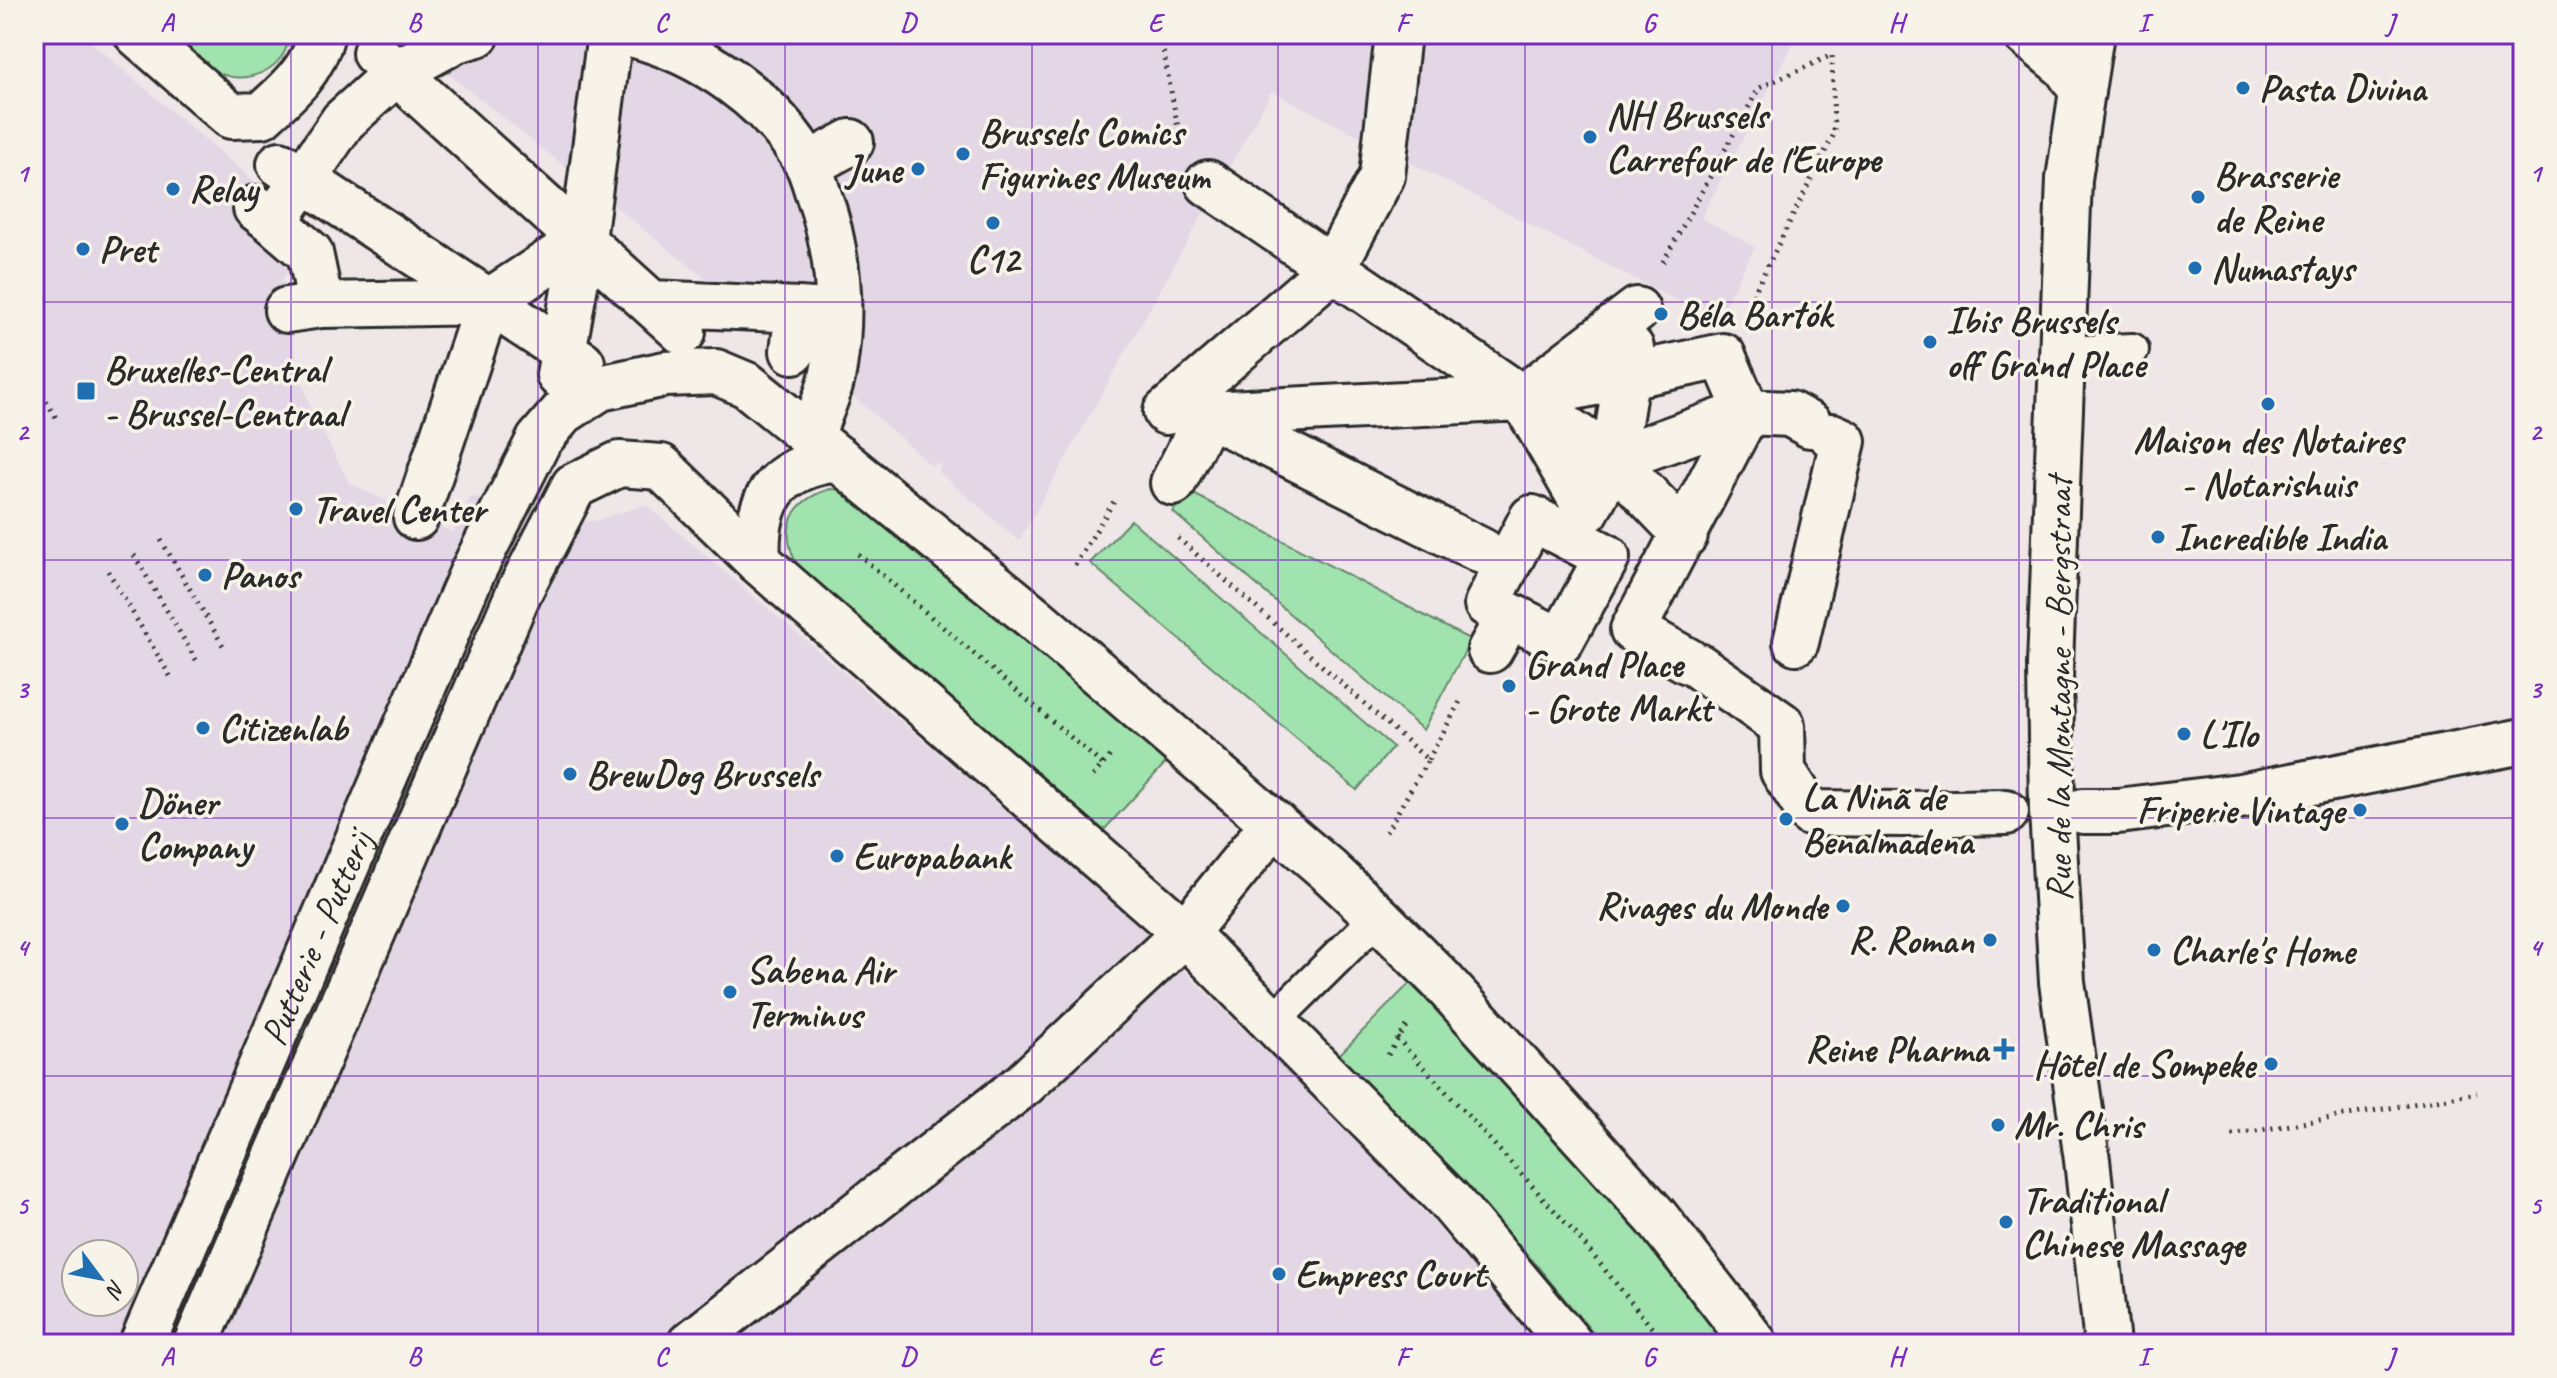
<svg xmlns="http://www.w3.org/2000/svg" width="2557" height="1378" viewBox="0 0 2557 1378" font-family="Caveat,sans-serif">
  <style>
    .built { fill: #e3d7e6; fill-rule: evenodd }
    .green { fill: #a1e3ae; stroke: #66876c; stroke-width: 2 }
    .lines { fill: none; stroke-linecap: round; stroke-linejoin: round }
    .service-casing { stroke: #2b2b2b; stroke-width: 38 }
    .pedestrian-casing { stroke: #2b2b2b; stroke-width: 50 }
    .minor-casing { stroke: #2b2b2b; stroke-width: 50 }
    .path { stroke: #2b2b2b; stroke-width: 5; stroke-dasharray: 2 6; stroke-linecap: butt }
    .service { stroke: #f7f3e8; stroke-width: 32 }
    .pedestrian { stroke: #f7f3e8; stroke-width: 44 }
    .minor { stroke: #f7f3e8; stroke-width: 44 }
    .grid { fill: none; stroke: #7b2cbf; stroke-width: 2; stroke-opacity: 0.55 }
    .poi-dot { fill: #1f6fb2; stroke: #f7f3e8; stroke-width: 3 }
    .labels { text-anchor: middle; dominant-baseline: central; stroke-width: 7; stroke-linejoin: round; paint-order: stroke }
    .poi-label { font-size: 38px; font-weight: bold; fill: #2b2b2b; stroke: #f7f3e8; text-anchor: start }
    .street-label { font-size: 38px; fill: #2b2b2b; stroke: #f7f3e8 }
    .neatline { fill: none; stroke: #7b2cbf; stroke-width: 3 }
    .grid-label { font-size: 26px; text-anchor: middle; font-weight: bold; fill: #7b2cbf }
  </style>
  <rect width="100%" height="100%" fill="#eee6e7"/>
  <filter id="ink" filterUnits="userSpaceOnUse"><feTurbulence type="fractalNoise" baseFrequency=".0125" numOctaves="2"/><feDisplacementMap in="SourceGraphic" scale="16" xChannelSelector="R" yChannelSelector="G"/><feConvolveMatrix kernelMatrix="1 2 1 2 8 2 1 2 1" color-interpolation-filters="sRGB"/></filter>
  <g filter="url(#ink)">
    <path class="built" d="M34 34H81L267 192 293 265 280 282H284L297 367 310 407 349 483 453 533 471 496 565 523 594 521 646 505 1117 905 1362 1145 1462 1254 1539 1344H34ZM76 1254H124V1302H76Z
      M398 34H1798L1701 218 1755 247 1716 321 1272 91 1019 541 938 471 942 467 936 462 932 466 853 396Z"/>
    <path class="green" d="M171 34H289C288 70 243 89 214 70 199 60 185 46 171 34Z
      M830 489 849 490 1170 758 1102 832 806 579C779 541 781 504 830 489Z
      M1186 490 1471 640 1423 730 1173 512Z
      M1131 520 1393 747 1357 790 1090 563Z
      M1410 983C1522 1098 1632 1216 1730 1344H1602L1538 1267 1450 1168 1338 1056Z"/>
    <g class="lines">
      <g class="service-casing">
        <path id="service" d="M2062 353 2132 350
          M1274 1020 1378 917"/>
      </g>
      <g class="pedestrian-casing">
        <path id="pedestrian" d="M631 34C701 52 772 100 808 165 812 173 815 184 818 193 838 249 843 309 834 367 831 390 819 414 811 436
          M375 53 683 332
          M2082 91 2091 34
          M280 164 582 363
          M808 165 851 142
          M1208 183 1522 398 1637 310
          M256 208 274 222 343 121 397 72 456 40 477 34
          M274 222 310 253 321 305
          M652 303 798 310
          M287 310 321 305 488 302 583 240
          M793 351 798 310 827 312
          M559 375 583 240 610 34
          M1522 398 1613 460 1685 535
          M1528 408 1587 510
          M1166 412 1333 268 1382 176 1398 34
          M1212 416 1482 551
          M1613 460 1747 412 1790 414 1810 425
          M1173 483 1208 414 1522 398 1723 356
          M1587 510 1613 460 1631 348
          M416 517 488 302
          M1532 518 1607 557 1561 641 1487 604Z
          M1796 642 1843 441 1832 436
          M1490 650 1509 616
          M1688 661 1633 630 1747 412 1723 356
          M1698 666 1782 725 1783 771 1810 813 1904 814 2006 812
          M2083 811H2118L2240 796 2523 741"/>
      </g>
      <g class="minor-casing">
        <g id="minor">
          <path d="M137 34 231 116 262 115C289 91 313 70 322 34"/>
          <path d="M2026 34 2066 67 2082 91 2069 179 2050 665 2052 811 2062 982 2087 1160 2107 1344"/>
          <path d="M758 561C754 500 776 466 839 459"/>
          <path id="s1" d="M142 1344 472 573 539 440 563 412 600 388 665 374 716 372 747 385 1033 617 1327 869 1378 917 1441 980 1656 1217 1755 1344"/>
          <path d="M196 1344 519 592 574 486 619 464 661 467 758 561 1185 933 1449 1200 1570 1344"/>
          <path d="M690 1344 1024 1084 1185 933 1274 823"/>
        </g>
      </g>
      <path class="path" d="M240 34 254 46
        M1106 34 1162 44 1190 34
        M1162 44 1179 133
        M1663 262 1759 88 1832 55 1834 134 1748 305
        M34 381 56 418
        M1178 538 1428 760 1385 834
        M161 540 225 649
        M858 554 1103 765
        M134 555 199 665
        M1075 565 1116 498
        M108 571 173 681
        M1428 760 1462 698
        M1093 776 1110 756
        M1397 1038 1575 1233 1665 1344
        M1388 1055 1406 1026
        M2232 1135 2477 1093"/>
      <use href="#service" class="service"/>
      <use href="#pedestrian" class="pedestrian"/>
      <use href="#minor" class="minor"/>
    </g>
  </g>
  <path class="grid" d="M291 34V1344M538 34V1344M785 34V1344M1032 34V1344M1278 34V1344M1525 34V1344M1772 34V1344M2019 34V1344M2266 34V1344M34 302H2523M34 560H2523M34 818H2523M34 1076H2523"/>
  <g class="poi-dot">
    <circle cx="2243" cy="88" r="8"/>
    <circle cx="1590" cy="137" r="8"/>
    <circle cx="963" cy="154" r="8"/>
    <circle cx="918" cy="169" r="8"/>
    <circle cx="173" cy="189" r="8"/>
    <circle cx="2198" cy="197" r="8"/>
    <circle cx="993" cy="223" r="8"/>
    <circle cx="83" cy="249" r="8"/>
    <circle cx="2195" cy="268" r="8"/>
    <circle cx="1661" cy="314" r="8"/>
    <circle cx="1930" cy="342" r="8"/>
    <rect x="76" y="381" width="20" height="20" rx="4"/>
    <circle cx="2268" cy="404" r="8"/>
    <circle cx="296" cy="509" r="8"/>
    <circle cx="2158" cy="537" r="8"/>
    <circle cx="205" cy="575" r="8"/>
    <circle cx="1509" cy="686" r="8"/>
    <circle cx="203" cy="728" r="8"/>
    <circle cx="2184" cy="734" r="8"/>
    <circle cx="570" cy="774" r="8"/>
    <circle cx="2360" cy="810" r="8"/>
    <circle cx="1786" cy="819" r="8"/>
    <circle cx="122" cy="824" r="8"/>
    <circle cx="837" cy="856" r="8"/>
    <circle cx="1843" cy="906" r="8"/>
    <circle cx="1990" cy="940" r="8"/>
    <circle cx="2154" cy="950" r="8"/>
    <circle cx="730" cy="992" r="8"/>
    <path d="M2000 1037h8v8h8v8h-8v8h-8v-8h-8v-8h8z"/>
    <circle cx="2271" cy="1064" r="8"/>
    <circle cx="1998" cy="1125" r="8"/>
    <circle cx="2006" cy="1222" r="8"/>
    <circle cx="1279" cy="1274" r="8"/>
  </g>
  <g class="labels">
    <g class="poi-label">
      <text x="2259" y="88">Pasta Divina</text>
      <text x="1606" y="115">NH Brussels<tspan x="1606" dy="44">Carrefour de l'Europe</tspan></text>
      <text x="979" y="132">Brussels Comics<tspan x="979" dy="44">Figurines Museum</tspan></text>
      <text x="902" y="169" text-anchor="end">June</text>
      <text x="2214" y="175">Brasserie<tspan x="2214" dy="44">de Reine</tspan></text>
      <text x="189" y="189">Relay</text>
      <text x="99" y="249">Pret</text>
      <text x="993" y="259" text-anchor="middle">C12</text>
      <text x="2211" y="268">Numastays</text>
      <text x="1677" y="314">Béla Bartók</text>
      <text x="1946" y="320">Ibis Brussels<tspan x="1946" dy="44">off Grand Place</tspan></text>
      <text x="104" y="369">Bruxelles-Central<tspan x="104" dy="44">- Brussel-Centraal</tspan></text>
      <text x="2268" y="440" text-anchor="middle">Maison des Notaires<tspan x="2268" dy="44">- Notarishuis</tspan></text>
      <text x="312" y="509">Travel Center</text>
      <text x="2174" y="537">Incredible India</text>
      <text x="221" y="575">Panos</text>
      <text x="1525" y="664">Grand Place<tspan x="1525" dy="44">- Grote Markt</tspan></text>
      <text x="219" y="728">Citizenlab</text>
      <text x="2200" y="734">L'Ilo</text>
      <text x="586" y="774">BrewDog Brussels</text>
      <text x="1802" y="797">La Ninã de<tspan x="1802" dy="44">Benalmadena</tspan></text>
      <text x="138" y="802">Döner<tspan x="138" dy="44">Company</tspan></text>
      <text x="2344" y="810" text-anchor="end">Friperie Vintage</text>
      <text x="853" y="856">Europabank</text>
      <text x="1827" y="906" text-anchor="end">Rivages du Monde</text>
      <text x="1974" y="940" text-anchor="end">R. Roman</text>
      <text x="2170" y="950">Charle's Home</text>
      <text x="746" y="970">Sabena Air<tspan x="746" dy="44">Terminus</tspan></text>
      <text x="1988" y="1049" text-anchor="end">Reine Pharma</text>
      <text x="2255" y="1064" text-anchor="end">Hôtel de Sompeke</text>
      <text x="2014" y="1125">Mr. Chris</text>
      <text x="2022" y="1200">Traditional<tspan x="2022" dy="44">Chinese Massage</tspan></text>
      <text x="1295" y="1274">Empress Court</text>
    </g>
    <g class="street-label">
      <text transform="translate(2058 689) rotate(-90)">Rue de la Montagne - Bergstraat</text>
      <text stroke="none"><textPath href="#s1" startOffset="442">Putterie - Putterij</textPath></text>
    </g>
  </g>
  <rect width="2557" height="1378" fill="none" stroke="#f7f3e8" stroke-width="88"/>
  <g transform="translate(100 1278) rotate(122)"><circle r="38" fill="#f7f3e8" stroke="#a5a39c" stroke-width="2"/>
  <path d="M0-6L14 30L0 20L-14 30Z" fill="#1f6fb2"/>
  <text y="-12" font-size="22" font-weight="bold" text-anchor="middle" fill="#2b2b2b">N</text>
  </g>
  <rect x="44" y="44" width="2469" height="1290" class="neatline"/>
  <g class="grid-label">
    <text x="167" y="31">A</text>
    <text x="414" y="31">B</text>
    <text x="661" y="31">C</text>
    <text x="908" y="31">D</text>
    <text x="1155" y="31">E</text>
    <text x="1402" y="31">F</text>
    <text x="1649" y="31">G</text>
    <text x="1896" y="31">H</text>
    <text x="2143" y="31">I</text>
    <text x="2390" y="31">J</text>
    <text x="22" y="182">1</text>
    <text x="2535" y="182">1</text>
    <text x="22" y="440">2</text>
    <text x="2535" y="440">2</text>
    <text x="22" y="698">3</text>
    <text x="2535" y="698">3</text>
    <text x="22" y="956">4</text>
    <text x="2535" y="956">4</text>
    <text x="22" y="1214">5</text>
    <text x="2535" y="1214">5</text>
    <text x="167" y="1365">A</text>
    <text x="414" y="1365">B</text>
    <text x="661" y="1365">C</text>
    <text x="908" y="1365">D</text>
    <text x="1155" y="1365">E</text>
    <text x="1402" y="1365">F</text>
    <text x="1649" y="1365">G</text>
    <text x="1896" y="1365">H</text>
    <text x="2143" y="1365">I</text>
    <text x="2390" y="1365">J</text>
  </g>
</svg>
